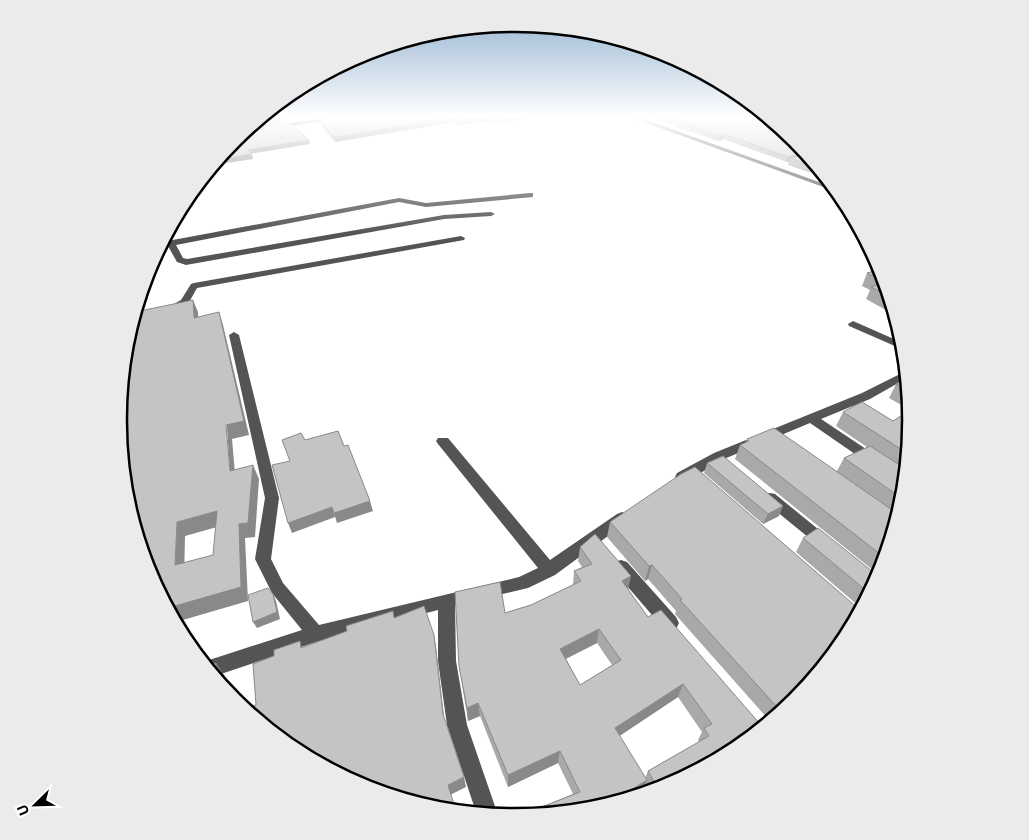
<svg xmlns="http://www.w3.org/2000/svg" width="1029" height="840" viewBox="0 0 1029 840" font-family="'Open Sans',sans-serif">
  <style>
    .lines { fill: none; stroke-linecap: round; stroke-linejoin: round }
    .major-casing { stroke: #dbdbdb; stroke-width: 3 }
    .minor { fill: #545454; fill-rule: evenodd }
    .major { fill: #000; fill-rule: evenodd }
    .wall { fill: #a9a9a9; fill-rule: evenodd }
    .shaded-wall { fill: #898989 }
    .building { fill: #c4c4c4; stroke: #898989; fill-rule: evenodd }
    .rim { fill: none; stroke: #000; stroke-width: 2.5 }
  </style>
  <rect width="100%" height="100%" fill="#fff"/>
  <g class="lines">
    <g class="major-casing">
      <path id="major" d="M340 116H354L274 128 271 126Z"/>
    </g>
    <path class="minor" d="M627 116H635L833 187 837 192Z
      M530 193H533V197L426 207 399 202 176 245 183 258 187 259 444 215 491 212 495 214 491 216 444 219 186 265 177 262 168 246 160 247 162 242 399 198 426 203Z
      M461 236 465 238 464 240 197 288 188 304 172 311 167 308 181 300 191 284 194 283Z
      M135 314 139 317 129 443 122 447C111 422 126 342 135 314Z
      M853 321 903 343 904 350 849 326 848 324Z
      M234 332 239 335 279 498 271 559 283 583 319 625 519 577 538 568 438 444 436 441 438 438H448L550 560 617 514 622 512 627 514 629 518 627 522 555 575 528 588 455 605 456 661 467 725 498 815 476 812 447 725 438 661V610L316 642 215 676 203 662 302 630 272 593 255 559 265 498 229 335Z
      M906 371 907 378 870 399 821 419 878 457 880 460 878 463H868L810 423 724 459 687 481H677L675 477 677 473 714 453 862 393Z
      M770 493 775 494 829 538 832 542 829 546 824 548 819 546 765 502 763 498 765 494Z
      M621 560 627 562 676 617 679 623 676 629 670 631 664 629 615 572 613 567 615 562Z"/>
    <use href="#major" class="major"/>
  </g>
  <path class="wall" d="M314 116H543L501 123 489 121 459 125 454 122 335 142 319 123 318 118 327 117H315Z
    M644 116H766L795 140 826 178 788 165 789 162H787L723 139 718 141 676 127V125Z
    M881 269 895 315 866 299 870 290 862 286 867 273Z
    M897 323 902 340 891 335Z
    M906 371 911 420 903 498 880 572 879 575 735 459 740 445 746 442 747 439 837 471 844 458 867 447 836 426 843 412 893 421 910 410 889 398 896 384 900 382Z
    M707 463 779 516 763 524 704 473Z
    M610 522 794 700 734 750 666 786 648 792 645 785 642 792 592 809 538 814 539 808 573 794 558 763 508 787 480 716 468 721 459 666 505 613 531 605 573 585 574 571 582 567 578 561 580 547 628 590 648 617 760 724H762L767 718 675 614 676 611 648 579 645 581 607 537ZM597 643 612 665 580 685 566 659ZM678 697 702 732 698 740 699 742 648 771 645 778 619 736Z
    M803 538 878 576 861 608 796 552Z"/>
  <path class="shaded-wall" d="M315 116H336L315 117Z
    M489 116V121L459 125V120Z
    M513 116H543L501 123V118Z
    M284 117 285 121 251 126 258 121Z
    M454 118V122L335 142 334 137Z
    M724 134 723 139 718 141 719 135Z
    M309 140 310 144 249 154 248 150Z
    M805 152 808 156 790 158 789 162H787L788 157Z
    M252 154 253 159 213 165 218 160Z
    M193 300 198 312 199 331 194 318Z
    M219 312 223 325 249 435 232 439 236 485 230 471Z
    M119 414 120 437 118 420Z
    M253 465 259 479 255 537 245 538 248 601 176 622 168 608 239 524Z
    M370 501 373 511 337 523 334 513Z
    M783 506 779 516 763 524 768 514Z
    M332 507 335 517 292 533 288 523Z
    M217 511 224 525 185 536 184 579 175 565 177 522Z
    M652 565 648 579 645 581 649 566Z
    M631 576 628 590 622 581Z
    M273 594 276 601 280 619 257 628 253 622Z
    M599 629 597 643 559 662 560 649Z
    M434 635 436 647 445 725 443 714Z
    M216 663 224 675V687L216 677Z
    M683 684 678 697 612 741 615 728Z
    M478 703 480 716 468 721 467 708Z
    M560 751 558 763 508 787V775Z
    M464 777 466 787 450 795 448 785Z
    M647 780 642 792 637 795 610 803Z"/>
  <path class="building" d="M263 116H282L284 117 258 121Z
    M332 116H513L501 118 489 116 459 120 454 118 334 137 318 118Z
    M662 116H764L766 117 795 140 805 152 788 157 724 134 719 135 677 122 681 121Z
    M290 123 309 140 248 150 252 154 218 160 235 140 249 127Z
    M807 155 817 167 790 158Z
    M881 269 885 282 867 273Z
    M885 282 889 296 871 287Z
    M193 300 194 318 219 312 244 421 226 425 230 471 253 465 248 523 239 524 241 587 168 608 148 571 126 497 120 442 123 439 134 316 135 312ZM217 511 213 555 175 565 177 522Z
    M907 379 908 390 896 384Z
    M862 402 893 421 910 410 911 420 907 453 843 412Z
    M774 428 898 514 885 558 740 445 749 441 747 439Z
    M338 431 344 446 348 445 370 501 334 513 332 507 288 523 272 465 290 461 282 440 301 433 305 440Z
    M870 446 906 469 903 499 844 458Z
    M723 456 783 506 768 514 707 463Z
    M695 467 860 610 844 640 794 700 734 750 666 786 658 789 648 771 709 736 704 728 712 724 683 684 615 728 647 780 610 803 592 809 540 814 539 808 580 792 560 751 508 775 478 703 467 708 459 666 455 592 500 582 505 613 531 605 581 581 574 571 592 564 580 547 595 534 631 576 622 581 648 617 661 610 760 724H762L777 707 680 600 682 599 652 565 649 566 610 522 681 474ZM599 629 621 660 580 685 560 649Z
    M818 528 878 576 869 593 803 538Z
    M268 588 273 594 277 612 253 622 248 595Z
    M424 606 434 635 443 714 464 777 448 785 456 811 437 809 363 786 294 749 244 708 256 705 253 664 274 656V650L300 641 301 648 347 631 346 626 393 611 394 618Z
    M216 663V677L206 666Z"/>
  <linearGradient id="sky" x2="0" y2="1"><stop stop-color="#8cadcc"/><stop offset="0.5" stop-color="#fff"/><stop offset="1" stop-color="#fff" stop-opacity="0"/></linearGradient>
  <rect width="1029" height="234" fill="url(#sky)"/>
  <path d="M0 0H1029V840H0ZM514 32H515A387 387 0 0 1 902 419V421A387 387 0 0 1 515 808H514A387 387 0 0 1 127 421V419A387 387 0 0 1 514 32Z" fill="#ebebeb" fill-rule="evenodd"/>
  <path class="rim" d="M514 32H515A387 387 0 0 1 902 419V421A387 387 0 0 1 515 808H514A387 387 0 0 1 127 421V419A387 387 0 0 1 514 32Z"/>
  <g transform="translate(35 805) rotate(247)" stroke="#ffffff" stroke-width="4" paint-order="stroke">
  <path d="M0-4L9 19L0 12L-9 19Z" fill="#000000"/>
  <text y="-8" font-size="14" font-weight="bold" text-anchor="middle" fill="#000000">U</text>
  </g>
</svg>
